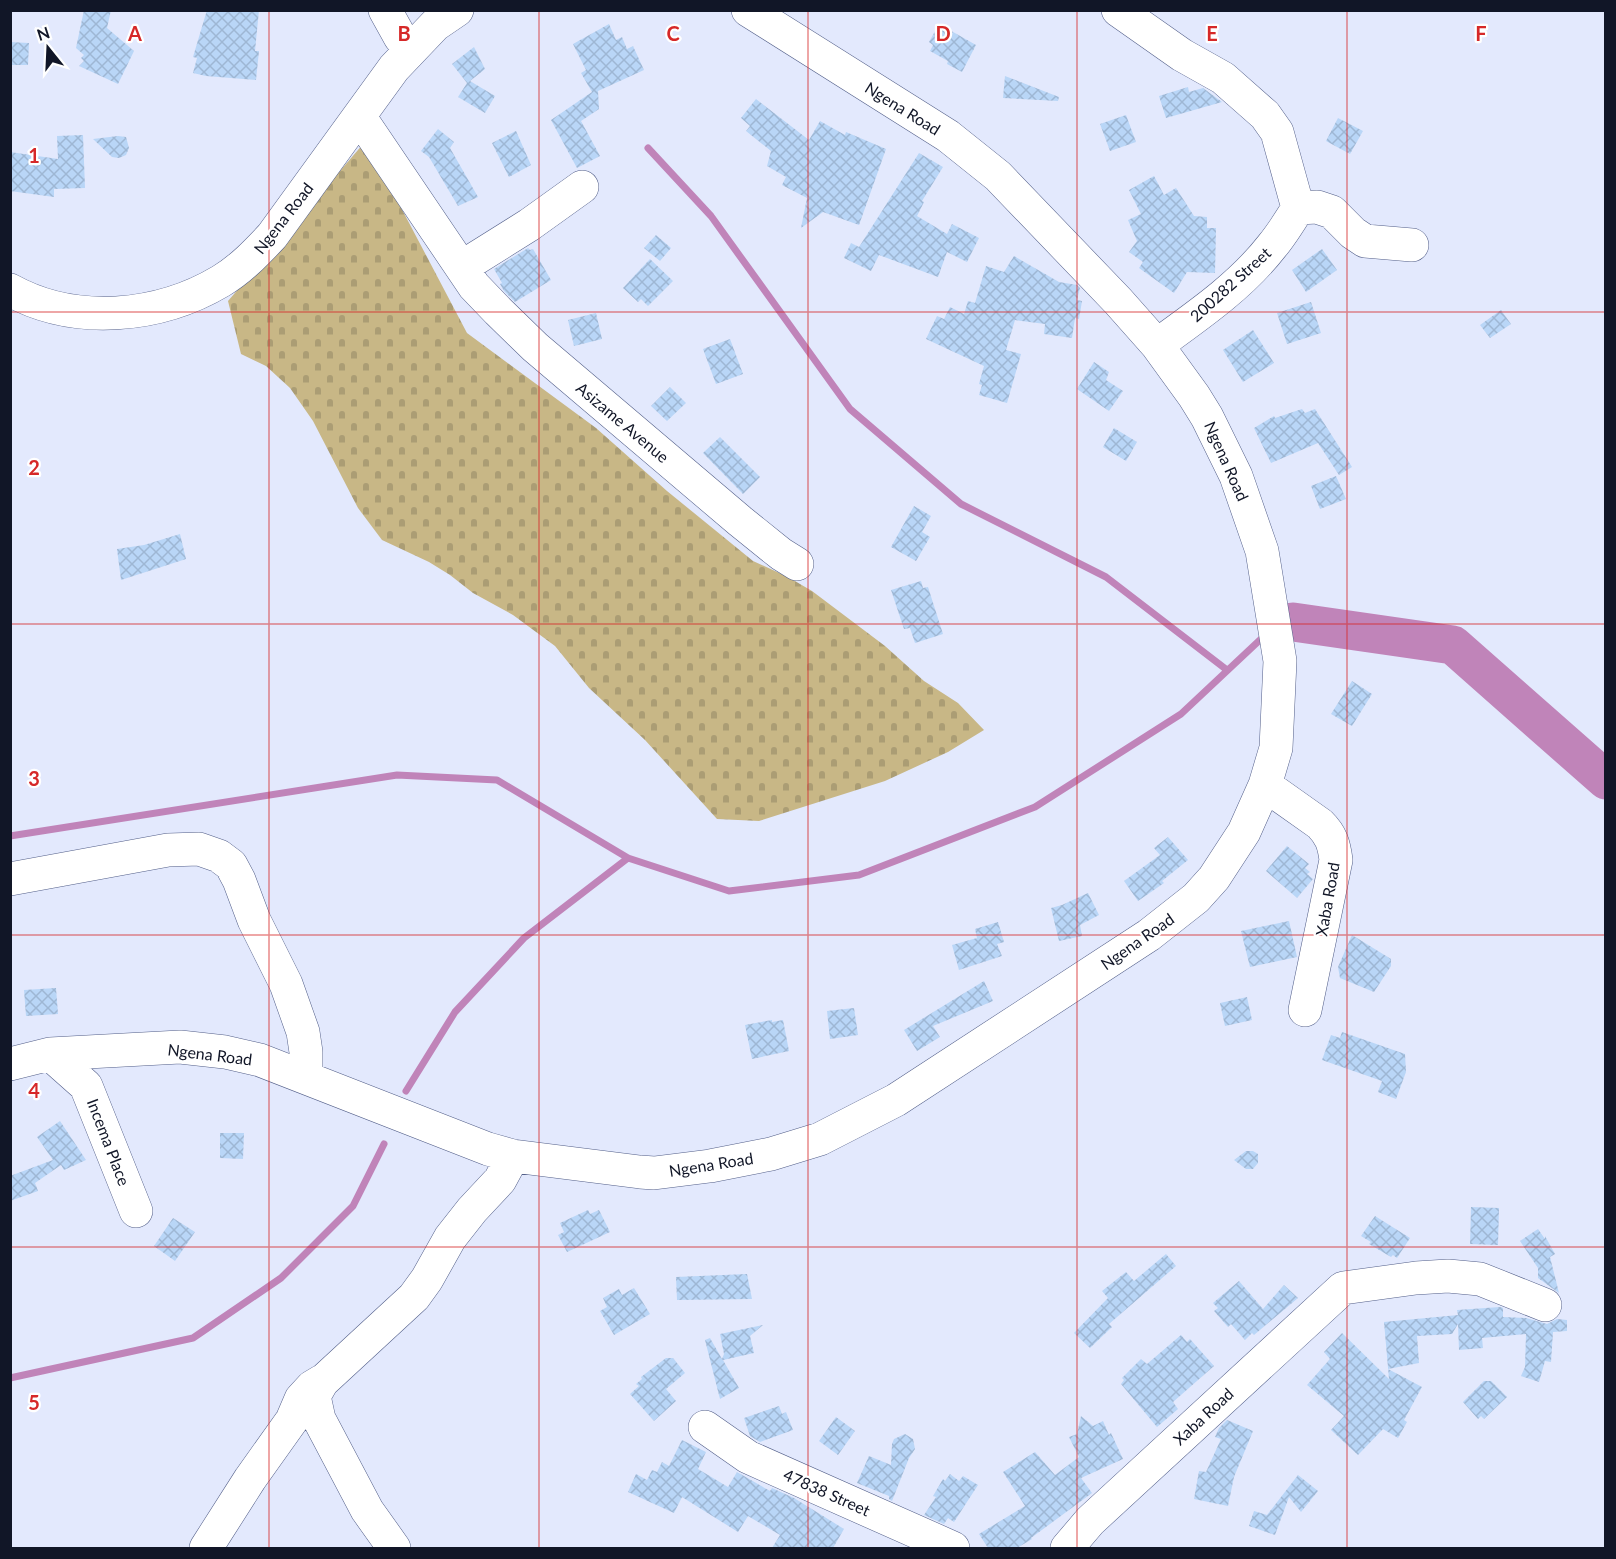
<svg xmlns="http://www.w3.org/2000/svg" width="1616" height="1559" viewBox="0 0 1616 1559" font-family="Lato,sans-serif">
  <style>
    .cemetery { fill: url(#cemetery-stones) }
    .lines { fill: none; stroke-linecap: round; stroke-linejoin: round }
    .stream { stroke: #c084b9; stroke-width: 7 }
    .river { stroke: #c084b9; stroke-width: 39 }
    .building { fill: url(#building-cross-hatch) }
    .minor-casing { stroke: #535f89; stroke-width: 34 }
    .minor { stroke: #fff; stroke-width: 33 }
    .grid { fill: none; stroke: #d62828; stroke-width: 1.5; stroke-opacity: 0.55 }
    .labels { text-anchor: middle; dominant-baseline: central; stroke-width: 4.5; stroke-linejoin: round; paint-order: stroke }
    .street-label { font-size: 16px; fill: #111627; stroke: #fff }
    .grid-label { font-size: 20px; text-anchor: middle; font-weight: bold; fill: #d62828; stroke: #fff; stroke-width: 4.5; stroke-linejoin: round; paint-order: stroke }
  </style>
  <defs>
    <pattern id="cemetery-stones" width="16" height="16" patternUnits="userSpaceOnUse" patternTransform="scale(1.5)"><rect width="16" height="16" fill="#c8b786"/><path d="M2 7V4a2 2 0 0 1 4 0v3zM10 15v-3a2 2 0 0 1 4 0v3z" fill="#ab9d74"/></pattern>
    <pattern id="building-cross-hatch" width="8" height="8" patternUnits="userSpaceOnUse" patternTransform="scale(1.5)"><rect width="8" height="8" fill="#b9d6f7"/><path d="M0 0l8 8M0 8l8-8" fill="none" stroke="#9eb7d4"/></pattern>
  </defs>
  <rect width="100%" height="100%" fill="#e3e9fd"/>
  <path class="cemetery" d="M364 143 397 200 467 333 596 428 667 491 753 561 788 577 812 591 885 646 924 681 958 703 984 730 948 752 885 781 759 821 717 819 645 740 589 688 555 646 513 615 473 593 450 575 429 562 382 540 358 508 313 421 290 388 266 366 241 354 228 301Z"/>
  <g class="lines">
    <path class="stream" d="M648 148 711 216 850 409 961 504 1106 577 1227 670
      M10 836 397 775 497 780 628 858 729 891 859 875 1035 807 1181 714 1262 638
      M406 1091 455 1012 524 938 628 858
      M10 1378 193 1338 281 1278 353 1206 384 1144"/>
    <path class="river" d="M1293 622 1453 645 1606 780"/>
  </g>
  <path class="building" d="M84 10H111L107 28 134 51 118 84 79 66 84 61 81 58 84 55 76 48Z
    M207 10H259L255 51H259L256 80 206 76 193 73 197 58 193 57Z
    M609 24 616 40 622 37 627 49 633 46 644 70 598 91 599 109 581 121 600 156 577 168 551 120 592 92 581 73 586 70 573 44Z
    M939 24 976 45 962 72 947 64 948 61 930 51 933 45 929 42Z
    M10 42 29 43 28 65H10Z
    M474 47 485 69 470 81 495 96 485 113 458 97 467 83 452 64Z
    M1005 76 1059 97 1058 101 1003 98Z
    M1188 87 1189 92 1203 88 1222 102 1166 118 1159 96Z
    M756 99 809 140 820 121 845 135 846 132 886 149 859 225 823 212 801 228 807 198 782 185 786 177 767 166 771 151 746 131 750 126 741 118Z
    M1126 115 1136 142 1110 151 1100 124Z
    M1338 118 1363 131 1350 154 1326 141Z
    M438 129 454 142 450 148 478 197 458 206 429 157 421 151Z
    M516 131 531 165 509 177 492 143Z
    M83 135 85 188 54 189V197L10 191V152L58 159 57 136Z
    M118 136 126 137 129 148 126 155 119 158 112 157 93 139Z
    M919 153 943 167 922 201 924 202 917 216 947 234 952 224 979 238 967 262 947 252 938 277 879 255 871 271 844 258 851 243 859 247Z
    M1154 176 1164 195 1176 188 1194 216 1207 217V228H1216L1215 273 1187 272 1174 293 1139 268 1143 262 1129 252 1137 241 1128 220 1141 214 1129 190Z
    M656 235 671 248 660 261 644 248Z
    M528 248 530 250 533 249 551 280 515 302 504 291 500 284 502 283 494 269Z
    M1322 249 1337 270 1306 292 1292 270Z
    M1014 256 1059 282 1077 285 1080 288 1077 300 1082 301 1079 319 1075 318 1072 338 1044 334 1045 324 1015 320 1006 350 1021 354 1007 403 979 395 982 385 979 384 984 366 926 339 937 316 944 319 950 307 964 314 968 301 975 303 986 266 1004 272Z
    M650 259 673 281 648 306 641 299 638 302 623 288Z
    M1311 302 1321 333 1287 344 1277 313Z
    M1501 310 1511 324 1490 338 1480 325Z
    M596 313 602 339 574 346 568 320Z
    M1253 330 1274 363 1243 382 1223 350Z
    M730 339 743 374 716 384 703 349Z
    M1094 362 1109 372 1106 380 1123 391 1109 411 1077 389Z
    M670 387 686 403 667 421 651 406Z
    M1302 409 1305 413 1315 409 1352 467 1339 475 1318 443 1271 463 1254 428 1274 416 1275 418Z
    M1114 428 1137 442 1126 461 1103 447Z
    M720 437 760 477 743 494 703 453Z
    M1336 476 1346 499 1320 509 1311 486Z
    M914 506 931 516 922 532 930 537 916 561 891 547Z
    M180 534 186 559 121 580 117 549 144 545Z
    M921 581 923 588 928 587 943 634 915 643 910 628 904 629 891 590Z
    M1352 681 1372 694 1352 726 1331 714Z
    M1168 837 1188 860 1162 881 1164 883 1138 901 1124 881 1160 855 1154 848Z
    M1287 846 1309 864 1305 868 1310 872 1307 874 1313 879 1297 898 1266 871Z
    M1088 893 1099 915 1080 925 1082 936 1059 941 1051 908 1062 905Z
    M1289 921 1297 957 1250 967 1241 931Z
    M998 922 1004 942 997 944 1002 956 959 970 952 945 977 938 975 929Z
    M1352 935 1391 959V966L1374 992 1340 978 1338 967Z
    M984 981 993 1001 933 1026 940 1037 917 1051 904 1030Z
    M56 988 58 1014 26 1016 24 990Z
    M1247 997 1252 1020 1225 1026 1220 1003Z
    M854 1008 858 1035 830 1039 827 1011Z
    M772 1020V1022L783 1020 789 1051 752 1059 745 1025Z
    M1342 1032 1405 1054 1406 1072 1396 1099 1378 1092 1382 1081 1322 1060 1331 1035 1340 1038Z
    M60 1121 86 1160 64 1170 61 1165 35 1183 38 1191 10 1201V1176L53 1160 37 1137Z
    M220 1133H244L243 1159 220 1158Z
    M1246 1151H1253L1258 1154V1163L1253 1169H1246L1234 1160Z
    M1471 1207 1499 1208 1498 1245 1470 1244Z
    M588 1210 590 1214 599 1210 610 1232 567 1252 558 1235 564 1232 560 1223Z
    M1375 1216 1410 1238 1397 1258 1393 1255 1391 1257 1369 1244 1371 1242 1361 1236Z
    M173 1218 195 1232 175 1261 154 1246Z
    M1538 1229 1545 1239V1236L1555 1254 1550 1257 1559 1293 1538 1278V1268L1520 1241Z
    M1166 1254 1176 1266 1109 1324 1112 1327 1090 1348 1074 1333 1108 1298 1102 1291 1126 1272 1134 1281Z
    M747 1274 752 1299 677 1300 676 1277Z
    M1239 1281 1263 1309 1284 1285 1298 1298 1254 1335 1252 1333 1245 1340 1231 1324 1228 1327 1214 1311 1218 1308 1213 1303Z
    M634 1288 650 1314 614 1335 600 1311 607 1307 603 1298 619 1289 622 1295Z
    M1500 1307 1503 1308V1317L1526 1318 1547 1324 1557 1319 1567 1320V1331L1553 1332 1551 1362 1545 1361 1539 1382 1521 1376 1525 1367 1526 1334 1482 1338 1483 1348 1459 1350 1458 1324 1452 1334 1417 1336 1419 1363 1388 1369 1422 1387 1404 1420 1407 1422 1398 1438 1383 1429 1358 1455 1331 1430 1344 1416 1307 1385 1330 1359 1324 1352 1342 1333 1389 1379 1384 1322 1458 1315 1457 1310Z
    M763 1325 750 1336 754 1353 723 1360 739 1388 720 1399 705 1340 710 1338 722 1359 724 1354 720 1334Z
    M1181 1335 1187 1342 1190 1339 1214 1366 1173 1402 1178 1409 1157 1427 1121 1384 1124 1380 1122 1378 1141 1359 1147 1364Z
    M666 1358H673L685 1373 666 1389 676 1401 654 1421 630 1394 639 1386 636 1384 642 1379 641 1377Z
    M1484 1381H1491L1507 1397 1484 1419 1481 1416 1478 1419 1463 1402Z
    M779 1406 782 1414 786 1412 793 1430 760 1442 750 1436 744 1418Z
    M1081 1416 1093 1426 1103 1421 1109 1435 1111 1433 1123 1459 1081 1478 1092 1493 1031 1538 1032 1539 1017 1548H988L979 1534 1025 1506 1003 1472 1035 1452 1055 1475 1079 1457 1069 1437 1077 1434Z
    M836 1417 855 1431 838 1455 819 1441Z
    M1227 1420 1253 1431 1234 1477 1228 1506 1194 1499 1199 1471 1206 1472 1221 1439 1215 1437 1219 1428Z
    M905 1434 913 1439 915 1449 909 1458 892 1501 889 1499V1496L857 1483 869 1456 891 1465 892 1444 894 1439Z
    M682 1440 706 1452 698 1469 728 1487 737 1472 770 1491 772 1488 794 1498 844 1529 833 1548H772L780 1535 748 1516 738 1532 682 1497 674 1513 628 1492 636 1474 647 1480 652 1470 657 1472 662 1462 669 1466Z
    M950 1474 959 1481 963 1476 978 1485 954 1522 948 1518 944 1524 924 1515 936 1497 933 1496 943 1479 945 1481Z
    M1298 1475 1318 1491 1301 1512 1289 1497 1275 1535 1249 1526 1254 1511 1267 1515Z"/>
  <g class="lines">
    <g class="minor-casing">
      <path id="minor" d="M385 10 400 37 411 50
        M1118 10 1182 55 1223 78 1265 115 1277 132 1298 208C1290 221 1282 234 1272 246 1241 286 1197 316 1157 345
        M359 116 474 286 498 311 535 347 740 521 781 554 797 564
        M1298 208 1317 207 1332 212 1353 233 1365 241 1412 245
        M462 267 529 225 582 187
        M10 290C75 326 159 318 221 281 241 269 257 252 272 236L394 68 435 25 457 10
        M1265 785 1320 824C1331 835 1334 844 1336 860L1305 1010
        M10 879 168 850 199 849 219 856 231 865 239 880 254 920 286 984 303 1032 306 1052V1076
        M50 1054 86 1086 136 1211
        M10 1064 50 1054 180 1047 225 1052 260 1060 488 1149 513 1156 640 1172 654 1173 710 1166 771 1154 820 1139 896 1100 1149 935 1196 898 1214 878 1244 832 1265 785 1276 748 1280 661 1262 551 1236 476 1207 417 1194 396 1157 345 1118 301 998 176 948 136 748 10
        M705 1427 748 1457 953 1548
        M206 1548 250 1479 292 1420 301 1399 312 1387 322 1381
        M394 1548 367 1510 319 1419 314 1396 322 1382 414 1297 427 1279 450 1238 472 1210 500 1180 513 1156
        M1067 1548 1090 1521 1343 1288 1416 1278 1448 1276 1480 1279 1545 1305"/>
    </g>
    <use href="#minor" class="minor"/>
  </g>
  <path class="grid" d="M269 10V1548M539 10V1548M808 10V1548M1077 10V1548M1347 10V1548M10 312H1606M10 624H1606M10 935H1606M10 1247H1606"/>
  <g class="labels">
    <g class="street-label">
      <text transform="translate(903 108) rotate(32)">Ngena Road</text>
      <text transform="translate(283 218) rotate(-52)">Ngena Road</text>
      <text transform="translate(1230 284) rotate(-42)">200282 Street</text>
      <text transform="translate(623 422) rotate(40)">Asizame Avenue</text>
      <text transform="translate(1227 461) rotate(66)">Ngena Road</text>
      <text transform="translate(1327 899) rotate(-80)">Xaba Road</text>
      <text transform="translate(1137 941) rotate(-35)">Ngena Road</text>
      <text transform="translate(210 1054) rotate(7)">Ngena Road</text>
      <text transform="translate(109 1142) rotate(69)">Incema Place</text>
      <text transform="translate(711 1164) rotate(-9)">Ngena Road</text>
      <text transform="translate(1203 1416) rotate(-43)">Xaba Road</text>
      <text transform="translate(827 1492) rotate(24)">47838 Street</text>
    </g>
  </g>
  <g class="grid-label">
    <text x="135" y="41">A</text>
    <text x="404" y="41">B</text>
    <text x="673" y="41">C</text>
    <text x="943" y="41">D</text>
    <text x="1212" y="41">E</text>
    <text x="1481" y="41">F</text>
    <text x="34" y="163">1</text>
    <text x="34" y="475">2</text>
    <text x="34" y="786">3</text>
    <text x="34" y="1098">4</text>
    <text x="34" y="1410">5</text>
  </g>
  <rect width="1616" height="1559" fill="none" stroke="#111627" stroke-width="24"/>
  <g transform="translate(48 48) rotate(342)" stroke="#ffffff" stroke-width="4.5" paint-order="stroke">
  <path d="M0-4.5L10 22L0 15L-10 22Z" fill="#111627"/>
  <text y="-9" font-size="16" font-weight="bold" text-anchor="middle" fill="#111627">N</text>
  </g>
</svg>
